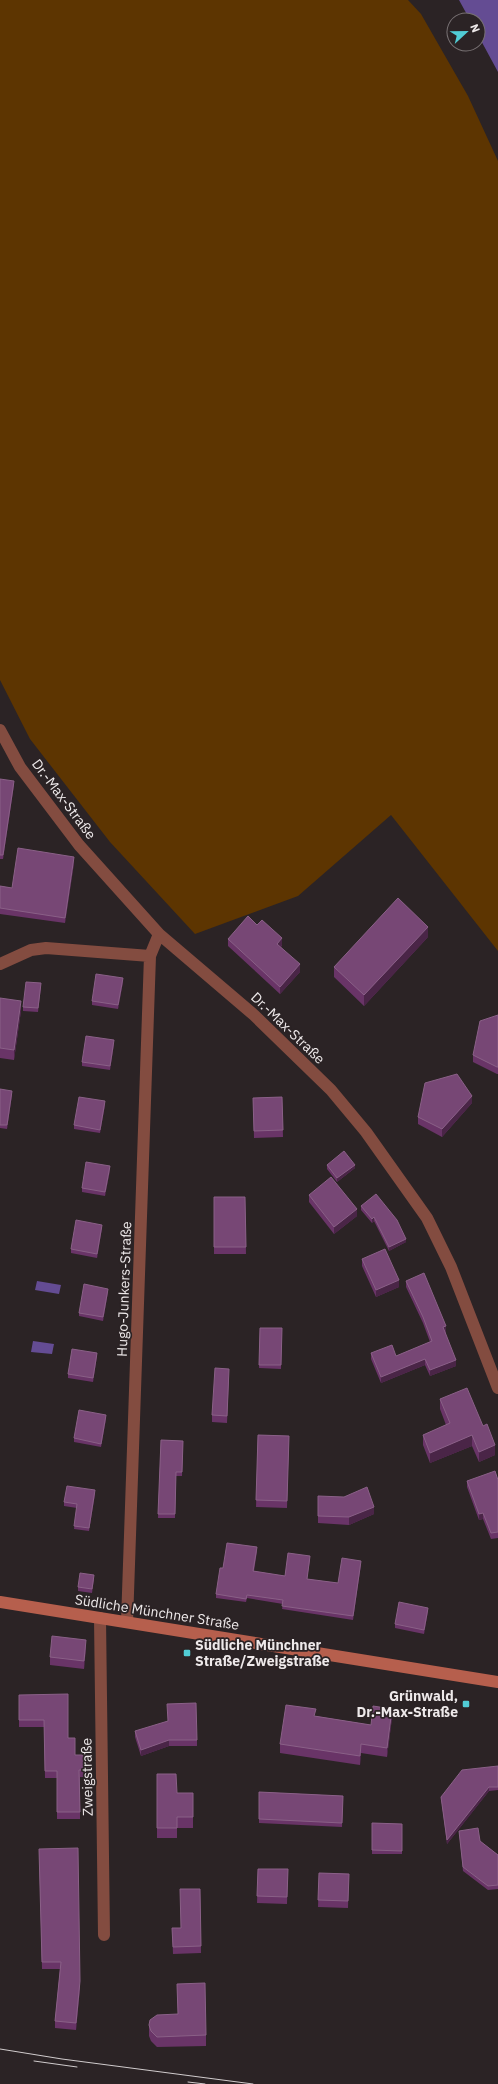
<svg xmlns="http://www.w3.org/2000/svg" width="498" height="2084" viewBox="0 0 498 2084" font-family="'IBM Plex Sans',sans-serif">
  <style>
    .green { fill: #5d3501 }
    .water { fill: #644c93 }
    .lines { fill: none; stroke-linecap: round; stroke-linejoin: round }
    .street { stroke: #834c40; stroke-width: 12 }
    .secondary { stroke: #b65f4d; stroke-width: 12 }
    .tram { stroke: #d1cccd; stroke-width: 1 }
    .wall { fill: #693467 }
    .shaded-wall { fill: #4a2547 }
    .building { fill: #774775; stroke: #8a6087 }
    .poi-dot { fill: #51ccd5; stroke: #2b2325; stroke-width: 1.5 }
    .labels { text-anchor: middle; dominant-baseline: central; stroke-width: 3.5; stroke-linejoin: round; paint-order: stroke }
    .street-label { font-size: 14px; fill: #eee9ea; stroke: #2b2325 }
    .poi-label { font-size: 14px; font-weight: bold; fill: #eee9ea; stroke: #2b2325; text-anchor: start }
  </style>
  <rect width="100%" height="100%" fill="#2b2325"/>
  <path class="green" d="M0 0H408L421 14 468 96 498 161V951L391 815 298 896 195 934 110 842 30 739 0 680Z"/>
  <path class="water" d="M459 0H498V72L478 35V20H470Z
    M37 1281 61 1285 59 1294 35 1290Z
    M33 1341 54 1344 52 1354 31 1352Z"/>
  <g class="lines">
    <path class="street" d="M0 730 20 767 79 845 159 934 254 1015 331 1090 366 1132 427 1218 451 1267 498 1388
      M0 964 31 950 46 948 150 956 159 934
      M100 1618 104 1935
      M127 1622 150 956"/>
    <path class="secondary" d="M0 1602 498 1682"/>
    <path class="tram" d="M0 2049 62 2059 253 2084
      M34 2061 77 2067
      M188 2082 205 2084"/>
  </g>
  <path class="wall" d="M0 779 14 785 3 859H0Z
    M74 863 65 923 0 914V886L12 888Z
    M257 925 282 945 281 947 300 972 280 994 228 946V939Z
    M428 937 364 1006 334 977V967Z
    M123 982 118 1009 92 1005V1001Z
    M41 987 38 1012 23 1011V1007Z
    M0 998 21 1011 14 1060 0 1058Z
    M498 1015V1074H497L473 1062V1055Z
    M114 1044 110 1070 82 1066V1062Z
    M0 1089 12 1095 7 1129 0 1128Z
    M282 1097 283 1137 254 1138 253 1098Z
    M472 1103 442 1137 418 1124V1117Z
    M105 1105 100 1133 74 1129V1125Z
    M327 1165 355 1168 337 1182 327 1169Z
    M110 1170 105 1196 82 1192V1188Z
    M309 1195 357 1216 334 1234 309 1202Z
    M214 1197H245L246 1254H214Z
    M361 1206 406 1242 389 1251 374 1221 372 1223 361 1210Z
    M102 1228 97 1258 71 1253V1249Z
    M362 1259 399 1287 376 1297 362 1266Z
    M406 1281 446 1332 445 1333 456 1366 430 1376 425 1365 381 1383 371 1359V1353L396 1356 430 1342 423 1323 406 1287Z
    M108 1292 103 1321 79 1316V1313Z
    M260 1328H282L281 1369 259 1368Z
    M97 1356 93 1382 68 1378V1374Z
    M229 1376 227 1423 212 1422V1415Z
    M440 1399 495 1455 479 1462 472 1446 430 1463 423 1445V1435L446 1425 440 1409Z
    M106 1419 101 1447 74 1442V1438Z
    M258 1435 289 1436 287 1508 256 1507Z
    M161 1440 183 1441 182 1476H176L175 1518H158Z
    M498 1480V1538L491 1539 483 1519 479 1520 467 1487V1481Z
    M95 1494 89 1531 74 1529 77 1508 64 1506V1502Z
    M374 1514 349 1525 318 1523V1516Z
    M257 1551 254 1571 285 1576 310 1560 307 1579 338 1583 361 1564 353 1620 282 1609 283 1604 247 1598 246 1602 216 1598V1594L223 1568Z
    M94 1579 92 1593 78 1591V1587Z
    M428 1611 424 1634 395 1628V1624Z
    M86 1647 84 1669 50 1665V1657Z
    M19 1695 68 1738 75 1755H89L90 1777H80V1819H57V1778H45L44 1727H19Z
    M316 1716 371 1725 392 1718 387 1757 361 1753 360 1765 280 1753V1744Z
    M135 1731 197 1740V1746H169L141 1756 135 1737Z
    M498 1766V1790L489 1791 447 1844 441 1797Z
    M157 1774 177 1793H193V1828H177V1838H157Z
    M259 1792 343 1796 342 1827 259 1823Z
    M372 1823 402 1824V1854H372Z
    M459 1831 480 1841 498 1855V1889L488 1890 463 1871Z
    M39 1849 80 1988 76 2030 55 2028V2021L60 1969H42Z
    M258 1869H288L287 1904 257 1903Z
    M319 1873 349 1874 348 1908 318 1907Z
    M200 1889 201 1953 173 1954 172 1928H181Z
    M177 1984 206 2035V2046L157 2047 151 2041 149 2036V2025L178 2014Z"/>
  <path class="shaded-wall" d="M14 781V785L3 859V855Z
    M74 857V863L65 923V918Z
    M428 927V937L364 1006V995Z
    M282 938V945L277 951V944Z
    M300 964V972L280 994V987Z
    M123 978V982L118 1009V1005Z
    M21 1001V1011L14 1060V1050Z
    M114 1040V1044L110 1070V1066Z
    M12 1091V1095L7 1129V1125Z
    M472 1096V1103L442 1137V1129Z
    M105 1101V1105L100 1133V1130Z
    M355 1165V1168L337 1182V1178Z
    M110 1166V1170L105 1196V1192Z
    M357 1209V1216L334 1234V1227Z
    M374 1217V1221L372 1223V1219Z
    M102 1225V1228L97 1258V1254Z
    M406 1239V1242L389 1251V1247Z
    M399 1280V1287L376 1297V1290Z
    M108 1289V1292L103 1321V1317Z
    M446 1326V1332L443 1333V1327Z
    M97 1353V1356L93 1382V1378Z
    M425 1359V1365L381 1383V1377Z
    M456 1360V1366L430 1376V1370Z
    M106 1415V1419L101 1447V1444Z
    M472 1435V1446L430 1463V1453Z
    M495 1445V1455L479 1462V1452Z
    M95 1490V1494L89 1531V1528Z
    M374 1507V1514L349 1525V1517Z
    M483 1513V1519L479 1520V1514Z
    M361 1561V1564L353 1620V1616Z
    M428 1608V1611L424 1634V1630Z
    M86 1640V1647L84 1669V1661Z
    M392 1709V1718L387 1757V1748Z
    M169 1740V1746L141 1756V1750Z
    M361 1744V1753L360 1765V1756Z
    M489 1787V1791L447 1844V1840Z
    M80 1981V1988L76 2030V2023Z"/>
  <path class="building" d="M0 779 14 781 3 855H0Z
    M18 848 74 857 65 918 0 908V886L12 888Z
    M398 898 428 927 364 995 334 967Z
    M248 916 257 925 262 920 282 938 277 944 300 964 280 987 228 939Z
    M96 974 123 978 118 1005 92 1001Z
    M26 982 41 983 38 1008 23 1007Z
    M0 998 21 1001 14 1050 0 1048Z
    M498 1015V1067H497L473 1055 480 1021Z
    M86 1036 114 1040 110 1066 82 1062Z
    M457 1074 472 1096 442 1129 418 1117 425 1083Z
    M0 1089 12 1091 7 1125H0Z
    M79 1097 105 1101 100 1130 74 1125Z
    M282 1097 283 1130 254 1131 253 1098Z
    M344 1151 355 1165 337 1178 327 1165Z
    M86 1162 110 1166 105 1192 82 1188Z
    M331 1177 357 1209 334 1227 309 1195Z
    M376 1194 397 1220 406 1239 389 1247 374 1217 372 1219 361 1206Z
    M214 1197H245L246 1247H214Z
    M76 1220 102 1225 97 1254 71 1249Z
    M385 1249 399 1280 376 1290 362 1259Z
    M424 1273 446 1326 443 1327 456 1360 430 1370 425 1359 381 1377 371 1353 392 1345 396 1356 432 1341 423 1317 406 1281Z
    M84 1284 108 1289 103 1317 79 1313Z
    M260 1328H282L281 1365H259Z
    M72 1349 97 1353 93 1378 68 1374Z
    M215 1368 229 1369 227 1416 212 1415Z
    M467 1388 483 1426 487 1424 495 1445 479 1452 472 1435 430 1453 423 1435 450 1423 440 1399Z
    M79 1410 106 1415 101 1444 74 1438Z
    M258 1435 289 1436 287 1501 256 1500Z
    M161 1440 183 1441 182 1472H176L175 1514H158Z
    M495 1471 498 1480V1532L491 1533 483 1513 479 1514 467 1481Z
    M67 1486 95 1490 89 1528 74 1526 77 1504 64 1502Z
    M367 1487 374 1507 349 1517 318 1516V1496L344 1497Z
    M227 1543 257 1547 253 1571 285 1576 288 1553 310 1556 307 1579 338 1583 342 1558 361 1561 353 1616 282 1606 283 1600 247 1595 246 1599 216 1594 220 1568H223Z
    M80 1573 94 1575 92 1589 78 1587Z
    M399 1602 428 1608 424 1630 395 1624Z
    M52 1636 86 1640 84 1661 50 1657Z
    M68 1694V1738H75V1755H89L90 1770H79L80 1812H57V1771H45L44 1720H19V1695Z
    M196 1703 197 1740H169L141 1750 135 1731 168 1721 167 1704Z
    M286 1705 316 1709 314 1716 371 1725 373 1706 392 1709 387 1748 361 1744 360 1756 280 1744Z
    M498 1766V1787H489L447 1840 441 1797 462 1770Z
    M157 1774H176L177 1793H193V1817H177V1828H157Z
    M259 1792 343 1796 342 1823 259 1819Z
    M372 1823 402 1824V1851L372 1850Z
    M478 1828 480 1841 498 1855V1885L488 1886 463 1867 459 1831Z
    M78 1848 80 1981 76 2023 55 2021 61 1962H42L39 1849Z
    M258 1869H288L287 1897 257 1896Z
    M319 1873 349 1874 348 1901 318 1900Z
    M180 1889H200L201 1946 173 1947 172 1928H181Z
    M205 1983 206 2035 157 2037 151 2031 149 2025 150 2020 157 2015 178 2014 177 1984Z"/>
  <g class="poi-dot">
    <rect x="183" y="1649" width="8" height="8" rx="2"/>
    <rect x="462" y="1700" width="8" height="8" rx="2"/>
  </g>
  <g class="labels">
    <g class="street-label">
      <text transform="translate(64 799) rotate(53)">Dr.-Max-Straße</text>
      <text transform="translate(288 1028) rotate(44)">Dr.-Max-Straße</text>
      <text transform="translate(124 1289) rotate(-88)">Hugo-Junkers-Straße</text>
      <text transform="translate(157 1612) rotate(9)">Südliche Münchner Straße</text>
      <text transform="translate(87 1777) rotate(-91)">Zweigstraße</text>
    </g>
    <g class="poi-label">
      <text x="195" y="1645">Südliche Münchner<tspan x="195" dy="16">Straße/Zweigstraße</tspan></text>
      <text x="458" y="1696" text-anchor="end">Grünwald,<tspan x="458" dy="16">Dr.-Max-Straße</tspan></text>
    </g>
  </g>
  <g transform="translate(466 32) rotate(68)"><circle r="19" fill="#2b2325" stroke="#797274"/>
  <path d="M0-3L7 15L0 10L-7 15Z" fill="#51ccd5"/>
  <text y="-6" font-size="11" font-weight="bold" text-anchor="middle" fill="#eee9ea">N</text>
  </g>
</svg>
